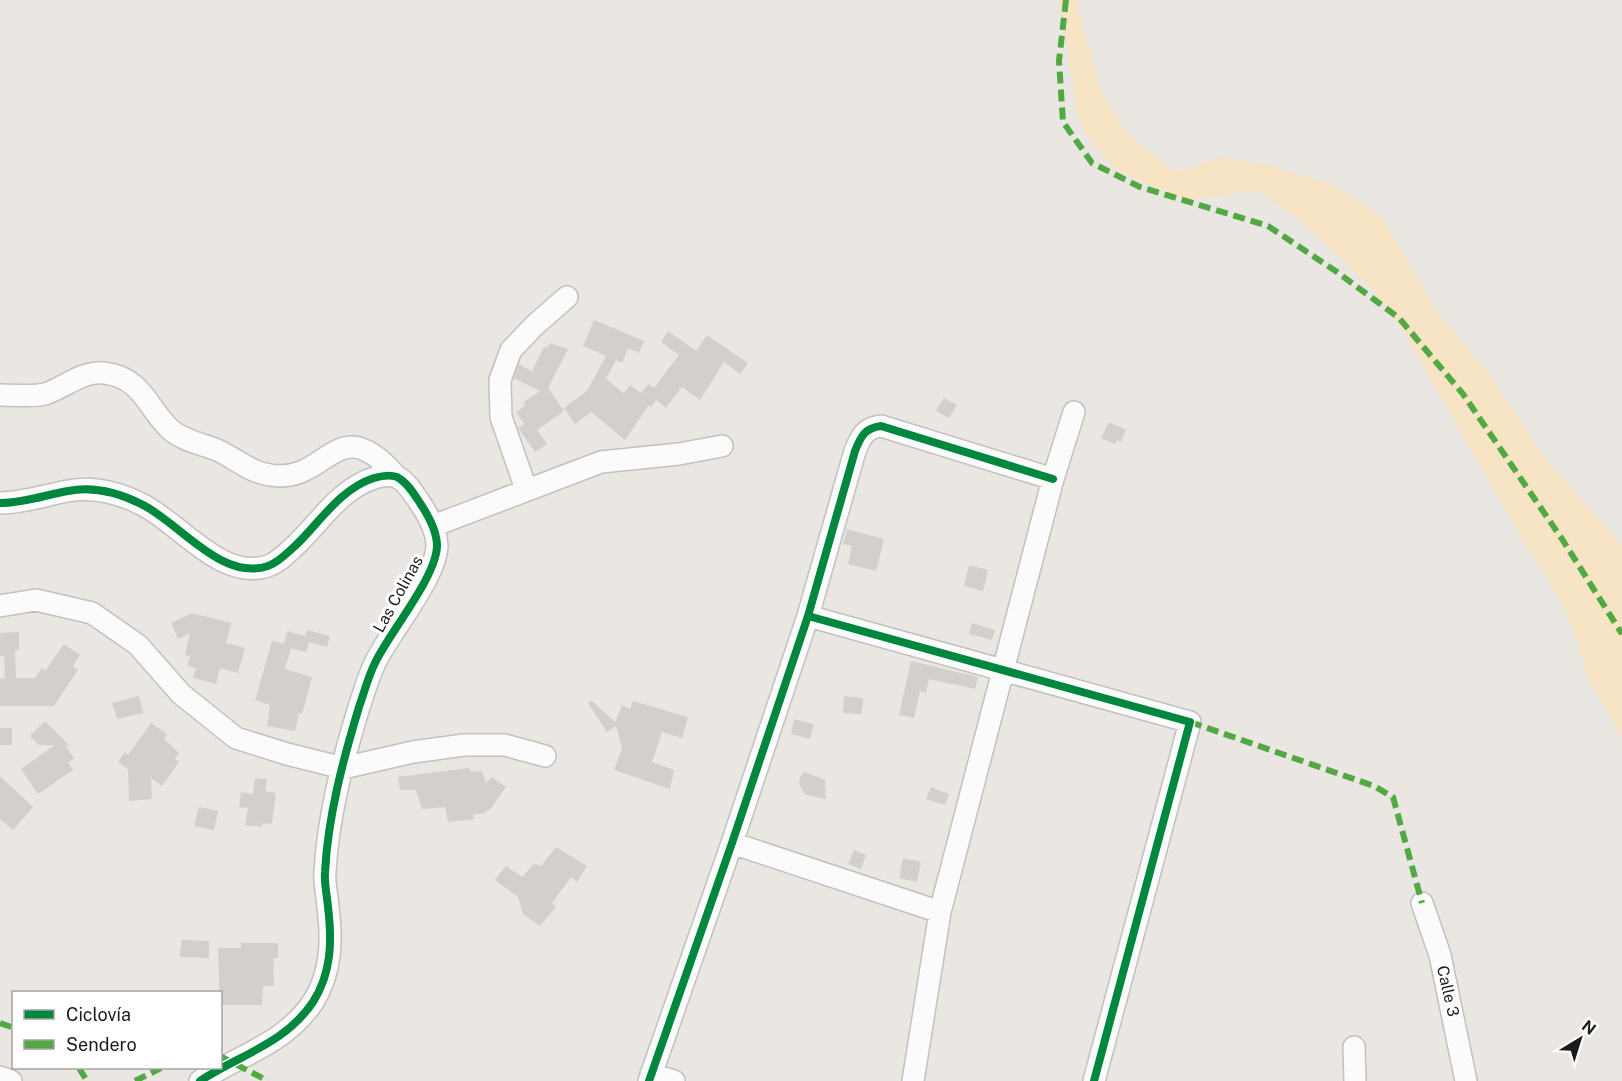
<svg xmlns="http://www.w3.org/2000/svg" width="1622" height="1081" viewBox="0 0 1622 1081" font-family="'Public Sans',sans-serif">
  <style>
    .sand { fill: #f6e4c5 }
    .building { fill: #d2cfcc }
    .lines { fill: none; stroke-linecap: round; stroke-linejoin: round }
    .minor-casing { stroke: #c2c1bf; stroke-width: 24 }
    .minor { stroke: #fcfbfb; stroke-width: 21 }
    .quiet { stroke: #52a943; stroke-width: 6; stroke-dasharray: 12 6; stroke-linecap: butt }
    .cycleway-casing { stroke: #fff; stroke-width: 11 }
    .cycleway { stroke: #00873e; stroke-width: 8 }
    .labels { text-anchor: middle; dominant-baseline: central; stroke-width: 6; stroke-linejoin: round; paint-order: stroke }
    .street-label { font-size: 16px; fill: #1b1b1b; stroke: #fff }
  </style>
  <rect width="100%" height="100%" fill="#eae7e3"/>
  <path class="sand" d="M1059 0H1078L1079 13 1100 89 1129 136 1176 172 1221 157 1268 165 1336 186 1382 217 1435 309 1491 377 1545 458 1622 545V738L1588 678 1572 625 1547 577 1525 544 1400 326 1365 281 1297 218 1255 190 1186 201 1118 171 1086 136 1077 109Z"/>
  <path class="building" d="M594 320 644 341 639 353 628 348 622 363 616 360 606 379 624 393 630 385 641 393 648 384 654 388 679 355 661 342 668 331 696 351 707 335 748 363 740 374 724 362 700 400 682 387 666 408 656 400 651 407 649 405 625 440 591 412 575 424 564 408 587 391 606 356 583 346Z
    M550 343 568 349 548 388 564 411 537 430 547 444 535 452 518 428 524 424 516 412 525 406 523 403 540 391 514 378 519 364 532 371 544 347 547 348Z
    M944 398 957 405 949 418 936 411Z
    M1109 422 1126 430 1121 442 1117 440 1115 444 1101 438Z
    M847 529 884 539 876 571 848 564 852 546 843 544Z
    M969 565 988 570 983 591 964 586Z
    M192 613 231 623 226 643 245 648 238 673 220 668 216 684 193 678 196 668 187 666 190 656 185 655 190 633 178 639 171 623Z
    M972 623 995 630 992 640 969 634Z
    M307 630 330 636 327 647 309 642 306 652 291 648 285 669 312 677 302 714 299 713 295 731 267 726 270 705 255 700 272 641 284 644 287 631 305 636Z
    M19 632V650H15L16 678H35L42 668 45 671 64 644 80 655 73 666 78 670 54 706H0V679L5 678 4 656H0V633Z
    M911 661 978 677 975 689 929 679 926 693 920 691 914 718 899 715Z
    M139 696 143 713 117 719 112 703Z
    M844 696 863 698 862 714 843 713Z
    M591 700 615 722 622 705 630 709 633 701 688 717 682 738 662 732 652 762 674 770 670 789 614 770 622 748 616 726 607 732 588 703Z
    M794 719 814 724 810 739 791 734Z
    M45 721 70 746 65 745 74 758 68 763 73 770 38 794 21 769 55 745H39L30 736Z
    M151 723 167 734 164 739 179 753 175 759 179 762 162 786 151 778 152 799 129 801 128 769 118 762 125 752 128 755Z
    M0 728H12V745H0Z
    M469 768 471 772 482 771 486 783 492 777 506 787 491 808 484 813 473 815 474 819 448 822 445 807 422 809 416 790H400L398 777Z
    M804 772 825 780 826 799 806 795 802 790 799 783 800 777Z
    M0 776 33 807 13 830 0 819Z
    M255 778 267 779 265 791 276 793 272 824 263 823 262 827 245 825 248 808 239 807 241 792 253 794Z
    M931 787 949 794 945 805 926 799Z
    M199 807 218 811 214 830 194 826Z
    M556 847 587 866 577 882 571 877 552 903 556 907 540 926 523 914 518 897 495 880 506 866 522 877 534 864 541 866Z
    M854 850 866 855 861 869 848 864Z
    M903 858 921 862 917 882 899 878Z
    M181 940 209 941V958L180 957Z
    M241 943H278V958H273L274 986H263L262 1005H220L218 948H241Z"/>
  <g class="lines">
    <g class="minor-casing">
      <path id="minor" d="M0 395C12 395 34 397 45 394 66 387 81 371 104 373 143 377 148 410 171 430 184 441 202 444 217 450 235 458 249 472 270 475 329 485 336 406 397 477
        M526 489 501 417 500 380 511 350 535 325 567 297
        M0 503C24 503 45 495 68 491 94 486 119 493 141 504 178 521 221 582 268 566 279 562 287 553 296 545 320 522 340 489 374 478 381 476 389 474 397 477 407 482 414 494 420 503 428 515 437 531 437 546 436 578 389 633 375 663 368 677 364 693 359 707 343 760 328 816 325 872 324 883 327 895 328 907 332 940 332 972 313 1002 285 1044 239 1055 200 1081
        M433 526 601 462 679 454 722 446
        M0 606 36 600 92 613 138 645 181 694 236 738 287 754 343 768 413 752 464 745H505L545 756
        M808 616 1190 722 1094 1081
        M732 843 940 912
        M1422 903 1440 955 1466 1081
        M1354 1047 1355 1081
        M651 1074 674 1081
        M0 1077 11 1081
        M649 1081 732 843 808 616 855 451C861 436 865 428 881 426L1053 479
        M913 1081 940 912 1053 479 1074 412"/>
    </g>
    <use href="#minor" class="minor"/>
    <path class="quiet" d="M1066 0 1059 61 1063 122 1092 163 1140 187 1268 226 1337 272 1399 318 1463 394 1562 539 1622 634
      M1190 722 1374 786 1393 797 1422 903
      M0 1023 14 1028
      M220 1056 268 1081
      M79 1068 87 1081
      M135 1081 161 1068"/>
    <g class="cycleway-casing">
      <path id="cycleway" d="M0 503C24 503 45 495 68 491 94 486 119 493 141 504 178 521 221 582 268 566 279 562 287 553 296 545 320 522 340 489 374 478 381 476 389 474 397 477 407 482 414 494 420 503 428 515 437 531 437 546 436 578 389 633 375 663 368 677 364 693 359 707 343 760 328 816 325 872 324 883 327 895 328 907 332 940 332 972 313 1002 285 1044 239 1055 200 1081
        M808 616 1190 722 1094 1081
        M649 1081 732 843 808 616 855 451C861 436 865 428 881 426L1053 479"/>
    </g>
    <use href="#cycleway" class="cycleway"/>
  </g>
  <g class="labels">
    <g class="street-label">
      <text transform="translate(398 594) rotate(-61)">Las Colinas</text>
      <text transform="translate(1448 991) rotate(77)">Calle 3</text>
    </g>
  </g>
  <rect x="12" y="991" width="210" height="78" fill="#ffffff" stroke="#a4a4a4" stroke-width="1.5"/>
  <rect x="24" y="1010" width="30" height="9" fill="#00873e" stroke="#a4a4a4" stroke-width="1.5"/>
  <text x="66" y="1021" font-size="18" fill="#1b1b1b">Ciclovía</text>
  <rect x="24" y="1040" width="30" height="9" fill="#52a943" stroke="#a4a4a4" stroke-width="1.5"/>
  <text x="66" y="1051" font-size="18" fill="#1b1b1b">Sendero</text>
  <g transform="translate(1580 1039) rotate(38)" stroke="#ffffff" stroke-width="4.5" paint-order="stroke">
  <path d="M0-4.5L10 22L0 15L-10 22Z" fill="#1b1b1b"/>
  <text y="-9" font-size="16" font-weight="bold" text-anchor="middle" fill="#1b1b1b">N</text>
  </g>
</svg>
